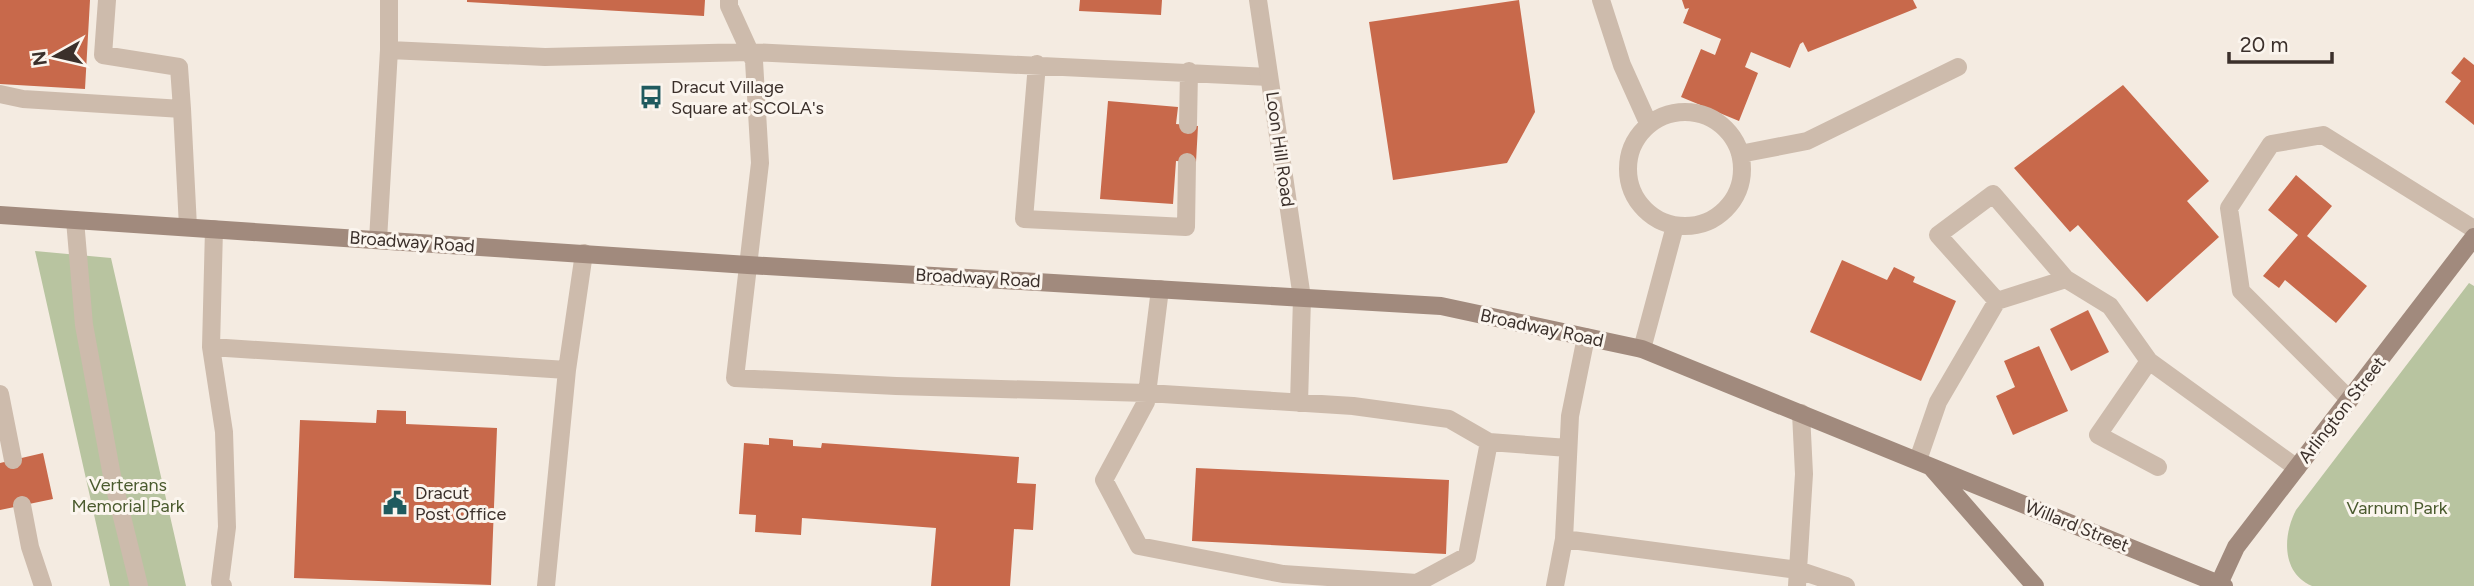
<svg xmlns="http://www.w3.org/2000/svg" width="2474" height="586" viewBox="0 0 2474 586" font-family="Figtree,sans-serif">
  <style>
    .green { fill: #b8c4a0 }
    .building { fill: #c8694b }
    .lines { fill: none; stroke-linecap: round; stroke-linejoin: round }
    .lane { stroke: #cdbbac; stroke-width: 18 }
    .street { stroke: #cdbbac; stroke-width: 18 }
    .secondary { stroke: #a18a7d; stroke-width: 18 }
    .labels { text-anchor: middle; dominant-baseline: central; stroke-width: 6; stroke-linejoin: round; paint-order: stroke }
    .poi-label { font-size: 18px; fill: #3b302b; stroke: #fbf5ee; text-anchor: start }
    .street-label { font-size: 18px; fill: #3b302b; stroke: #fbf5ee }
    .park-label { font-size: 18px; fill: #4a5a2e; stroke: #fbf5ee }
  </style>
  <rect width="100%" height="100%" fill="#f4ebe1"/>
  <path class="green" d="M35 251 111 258 186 586H110Z
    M2469 283 2474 286V586H2312C2281 573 2283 535 2296 510Z"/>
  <path class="building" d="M0 0H90L85 89 0 84Z
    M467 0H705L704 16 467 2Z
    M1080 0H1162L1161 15 1079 11Z
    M1519 0 1535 112 1507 163 1393 180 1369 22Z
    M1682 0H1913L1917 8 1808 52 1803 42 1800 44 1790 68 1751 52 1745 67 1758 73 1739 121 1681 97 1701 49 1715 55 1721 39 1683 23 1689 8 1685 9Z
    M2464 57 2474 65V125L2445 102 2461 81 2451 73Z
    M2123 85 2209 181 2187 201 2219 237 2147 302 2078 225 2070 232 2014 168Z
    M1108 101 1178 107 1176 124 1198 126 1196 162 1176 161 1173 204 1100 199Z
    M2296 175 2332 206 2307 236 2367 286 2336 323 2285 280 2279 288 2263 276 2298 235 2268 210Z
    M1842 260 1887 280 1894 267 1915 277 1913 282 1956 301 1921 381 1810 332Z
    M2088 310 2109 352 2071 371 2050 329Z
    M2039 346 2068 411 2013 435 1996 396 2015 387 2004 361Z
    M377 410 406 411V424L497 428 491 585 294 578 300 420 376 423Z
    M769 438 793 440V446L821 448 822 443 1019 457 1017 483 1036 484 1033 530 1014 529 1010 586H931L936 528 802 518 801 535 755 532 756 515 739 514 744 443 769 445Z
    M43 453 53 499 0 510V463Z
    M1196 468 1449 480 1446 554 1192 541Z"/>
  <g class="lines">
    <path class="lane" d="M107 0 103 55 179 67 182 109
      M729 0V6L754 61 760 163 735 378 896 386 1147 393 1353 406 1449 419 1489 442
      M1601 0 1622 65 1649 125
      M389 50 545 57 750 52 1269 77
      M1037 64 1024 219 1186 227 1187 162
      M0 94 23 99 182 109 188 227
      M1628 169a57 57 0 1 1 114 0a57 57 0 1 1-114 0Z
      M1188 125 1189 71
      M1740 154 1807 141 1958 67
      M75 220 84 325 112 476 139 586
      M214 229 211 347 224 432 227 527 220 582 223 586
      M378 240 389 50V0
      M1160 289 1146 402 1104 480 1139 546 1283 574 1417 583 1467 556 1489 442 1568 448
      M1997 301 1938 235 1993 194 2066 279
      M1586 337 1570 416 1564 539 1798 570 1846 586
      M211 347 567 370
      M1642 349 1675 226
      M0 394 13 460
      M2350 400 2241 291 2229 208 2271 144 2323 135 2474 229
      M1299 403 1302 298
      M1918 460 1938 402 1997 301 2066 279 2110 306 2149 361
      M2158 467 2098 435 2149 361 2297 468
      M22 505 30 547 43 586
      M546 586 567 370 584 253
      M1555 586 1564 539
      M1797 586 1804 474 1801 413"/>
    <path class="street" d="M1258 0 1302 298"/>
    <path class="secondary" d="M0 215 748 265 1441 306 1642 349 2224 586
      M1932 468 2035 586
      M2218 586 2236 547 2474 237"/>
  </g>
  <defs>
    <g id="bus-bare" transform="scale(1.89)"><path d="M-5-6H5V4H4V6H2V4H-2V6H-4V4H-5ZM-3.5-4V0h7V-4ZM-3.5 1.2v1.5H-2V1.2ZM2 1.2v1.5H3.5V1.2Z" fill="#1f5a5e" stroke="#fbf5ee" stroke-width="2.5" paint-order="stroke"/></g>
    <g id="civic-bare" transform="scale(1.89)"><path d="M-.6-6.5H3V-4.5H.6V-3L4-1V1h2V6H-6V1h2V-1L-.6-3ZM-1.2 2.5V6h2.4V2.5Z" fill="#1f5a5e" stroke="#fbf5ee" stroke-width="2.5" paint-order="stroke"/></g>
  </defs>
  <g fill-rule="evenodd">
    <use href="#bus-bare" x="651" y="97"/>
    <use href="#civic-bare" x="395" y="503"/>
  </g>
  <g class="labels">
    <g class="poi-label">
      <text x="671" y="87">Dracut Village<tspan x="671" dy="21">Square at SCOLA's</tspan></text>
      <text x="415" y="493">Dracut<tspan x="415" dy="21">Post Office</tspan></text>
    </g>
    <g class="street-label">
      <text transform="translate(1280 149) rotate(82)">Loon Hill Road</text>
      <text transform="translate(412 242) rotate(4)">Broadway Road</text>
      <text transform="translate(978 278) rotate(3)">Broadway Road</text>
      <text transform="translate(1542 328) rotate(12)">Broadway Road</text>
      <text transform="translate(2342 410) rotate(-52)">Arlington Street</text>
      <text transform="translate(2077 526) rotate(22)">Willard Street</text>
    </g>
    <g class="park-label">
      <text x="128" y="485">Verterans<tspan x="128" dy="21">Memorial Park</tspan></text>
      <text x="2397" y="508">Varnum Park</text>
    </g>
  </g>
  <g transform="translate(56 56) rotate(262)" stroke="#fbf5ee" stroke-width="5" paint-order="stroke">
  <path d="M0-5L12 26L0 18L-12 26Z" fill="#3b302b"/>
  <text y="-10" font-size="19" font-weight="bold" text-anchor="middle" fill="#3b302b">N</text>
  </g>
  <path d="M2229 52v10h103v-10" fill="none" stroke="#3b302b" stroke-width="3.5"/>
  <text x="2240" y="52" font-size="21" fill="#3b302b" stroke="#fbf5ee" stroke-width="5" paint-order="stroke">20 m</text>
</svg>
